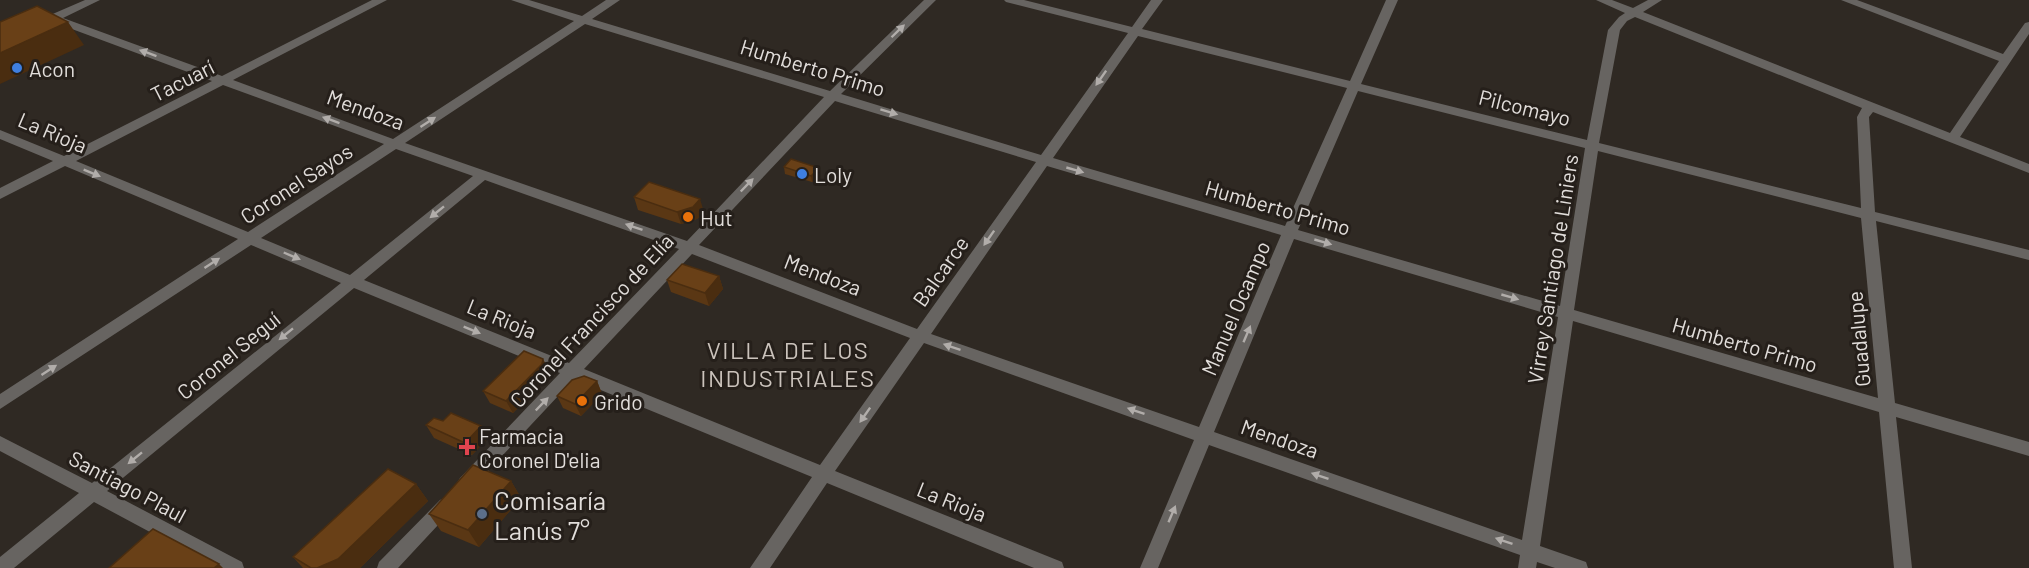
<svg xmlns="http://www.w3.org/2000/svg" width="2029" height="568" viewBox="0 0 2029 568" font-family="Barlow,sans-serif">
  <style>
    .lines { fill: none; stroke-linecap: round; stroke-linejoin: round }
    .minor { fill: #676461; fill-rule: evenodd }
    .wall { fill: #5a3714 }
    .shaded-wall { fill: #4a2d10 }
    .building { fill: #694017; stroke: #4a2d10; stroke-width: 1.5 }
    .oneway { fill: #b1adaa }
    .shop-dot { fill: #3f7fe0; stroke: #251f1a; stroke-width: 2 }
    .food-dot { fill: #e8710a; stroke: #251f1a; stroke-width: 2 }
    .health-dot { fill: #e0444e; stroke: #251f1a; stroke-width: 2 }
    .service-dot { fill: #5c6f8a; stroke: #251f1a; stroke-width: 2 }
    .labels { text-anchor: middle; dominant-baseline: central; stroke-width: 6; stroke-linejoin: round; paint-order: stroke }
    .street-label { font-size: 21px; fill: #e2dedb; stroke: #251f1a }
    .poi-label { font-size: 21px; fill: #e2dedb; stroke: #251f1a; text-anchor: start }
    .quarter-label { font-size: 24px; letter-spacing: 1.5px; fill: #cbc3bc; stroke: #251f1a }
    .near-poi-label { font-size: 26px; fill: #e2dedb; stroke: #251f1a; text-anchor: start }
  </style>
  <rect width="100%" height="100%" fill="#2f2923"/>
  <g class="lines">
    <path class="minor" d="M85 0H100L63 18 222 76 372 0H387L233 80 393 139 574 21 511 0H529L582 16 606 0H620L592 19 830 91 924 0H936L841 94 1041 155 1128 33 1006 2 1004 0H1024L1132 27 1151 0H1163L1142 29 1350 81 1386 0H1398L1361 84 1587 140 1608 30 1619 17 1625 13 1596 0H1612L1633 8 1648 0H1662L1643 12 1950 133 1999 61 1841 0H1857L2003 54 2025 23 2029 22V34L1960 137 2029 164V173L1873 112 1869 117 1875 212 2029 250V260L1876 221 1895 403 2029 442V456L1896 417 1912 568H1894L1879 412 1573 321 1540 546 1586 562 1588 568H1555L1537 562 1536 568H1518L1520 555 1209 445 1158 568H1140L1194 440 924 343 835 471 1062 562 1064 568H1034L827 483 770 568H750L812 477 574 379 472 488 466 490 460 488 457 483 460 478 560 373 354 288 107 491 242 562 244 568H217L94 502 14 568H0V557L79 493 0 451V436L92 483 341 283 251 245 0 409V394L238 239 65 166 0 199V188L53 161 0 139V130L64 156 212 81 53 22 47 24 41 21 48 16ZM1635 17 1862 108 1857 117 1861 208 1599 143 1620 30 1627 21ZM585 24 824 97 687 241 405 143ZM1138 36 1347 88 1285 226 1053 158ZM223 85 384 144 248 232 76 161ZM1358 91 1585 148 1560 306 1298 230ZM835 101 1036 162 917 329 699 245ZM396 149 473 176 350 275 261 238ZM1598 151 1861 218 1878 398 1574 310ZM1047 166 1281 235 1199 427 931 334ZM485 180 679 249 569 363 364 280ZM1294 239 1558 317 1522 540 1214 432ZM692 254 910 338 820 465 584 369Z
      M446 497 452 500 455 505 452 510 398 568H377L379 562 440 500Z"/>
  </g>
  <path class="wall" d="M784 167 820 174 812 182 785 174Z
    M634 197 704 212 697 219 681 224 638 210Z
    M719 276 723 289 709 306 671 292 667 280Z
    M543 359 549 371 548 377 513 413 490 403 483 391Z
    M597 381 602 394 581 416 563 408 557 396Z
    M443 421 481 426 488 438 472 455 434 438 426 425Z
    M511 481 521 498 479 547 441 531 429 514Z
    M416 484 428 501 360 568H303L293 557Z"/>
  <path class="shaded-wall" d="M68 22 84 45 0 84V53Z
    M819 168 820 174 812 182 811 176Z
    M700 199 704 212 697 219 681 224 677 212Z
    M719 276 723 289 709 306 705 293Z
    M543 359 549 371 548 377 513 413 506 401Z
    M597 381 602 394 581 416 575 404Z
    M481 426 488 438 472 455 465 443Z
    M511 481 521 498 479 547 468 530Z
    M416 484 428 501 360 568H317Z
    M219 564 223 568H214Z"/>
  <path class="building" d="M37 6 68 22 0 53V22Z
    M791 159 819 168 811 176 784 167Z
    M649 182 700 199 693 207 677 212 634 197Z
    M682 264 719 276 705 293 667 280Z
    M524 351 543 359 542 364 506 401 483 391Z
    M584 376 597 381 575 404 557 396 572 380Z
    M451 413 481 426 465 443 426 425 434 418 443 421Z
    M473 465 511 481 468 530 429 514Z
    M388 469 416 484 338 559 317 568H311L293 557Z
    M153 529 219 564 214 568H109Z"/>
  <defs><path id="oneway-solid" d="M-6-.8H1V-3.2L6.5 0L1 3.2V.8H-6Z" transform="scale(1.5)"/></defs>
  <g class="oneway">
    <use href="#oneway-solid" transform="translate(898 31) rotate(-44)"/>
    <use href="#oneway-solid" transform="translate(148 53) rotate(-160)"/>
    <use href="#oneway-solid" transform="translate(1101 78) rotate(125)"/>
    <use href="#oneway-solid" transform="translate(889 112) rotate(17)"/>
    <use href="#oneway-solid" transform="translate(331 120) rotate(-160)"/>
    <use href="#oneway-solid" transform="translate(428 122) rotate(-33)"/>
    <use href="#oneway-solid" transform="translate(1075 170) rotate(16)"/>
    <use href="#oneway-solid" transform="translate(92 173) rotate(22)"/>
    <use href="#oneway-solid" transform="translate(747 185) rotate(-46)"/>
    <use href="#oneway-solid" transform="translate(437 212) rotate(141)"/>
    <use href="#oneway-solid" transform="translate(634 227) rotate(-161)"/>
    <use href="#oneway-solid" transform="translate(989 238) rotate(125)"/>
    <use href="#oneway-solid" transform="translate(1323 242) rotate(16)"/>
    <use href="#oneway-solid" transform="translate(292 256) rotate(23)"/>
    <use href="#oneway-solid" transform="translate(212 263) rotate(-33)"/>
    <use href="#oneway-solid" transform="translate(1510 297) rotate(16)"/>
    <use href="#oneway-solid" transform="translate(472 330) rotate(22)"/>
    <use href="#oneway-solid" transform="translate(286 334) rotate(141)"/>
    <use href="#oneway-solid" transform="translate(1247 334) rotate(-67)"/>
    <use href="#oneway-solid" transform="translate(952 347) rotate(-161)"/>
    <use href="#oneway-solid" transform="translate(49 370) rotate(-33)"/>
    <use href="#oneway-solid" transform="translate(542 404) rotate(-46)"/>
    <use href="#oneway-solid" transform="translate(1136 411) rotate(-161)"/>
    <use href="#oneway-solid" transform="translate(865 415) rotate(125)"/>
    <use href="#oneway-solid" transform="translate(135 458) rotate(141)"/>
    <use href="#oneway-solid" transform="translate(1320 476) rotate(-161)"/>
    <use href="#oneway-solid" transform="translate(1172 514) rotate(-67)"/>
    <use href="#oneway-solid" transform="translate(1504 541) rotate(-161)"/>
  </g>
  <g class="shop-dot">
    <circle cx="17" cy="68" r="6"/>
    <circle cx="802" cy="174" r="6"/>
  </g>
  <g class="food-dot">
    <circle cx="688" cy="217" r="6"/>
    <circle cx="582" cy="401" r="6"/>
  </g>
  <path class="health-dot" d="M464 438h6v6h6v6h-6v6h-6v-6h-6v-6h6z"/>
  <circle class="service-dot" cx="482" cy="514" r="6"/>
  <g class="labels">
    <g class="street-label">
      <text transform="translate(813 67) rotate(17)">Humberto Primo</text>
      <text transform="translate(182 80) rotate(-27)">Tacuarí</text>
      <text transform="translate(1525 107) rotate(14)">Pilcomayo</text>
      <text transform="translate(366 109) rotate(20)">Mendoza</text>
      <text transform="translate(53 132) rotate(23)">La Rioja</text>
      <text transform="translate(296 183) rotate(-33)">Coronel Sayos</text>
      <text transform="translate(1278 207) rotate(16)">Humberto Primo</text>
      <text transform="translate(1552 269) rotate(-81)">Virrey Santiago de Liniers</text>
      <text transform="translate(940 271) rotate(-55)">Balcarce</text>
      <text transform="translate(823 274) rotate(21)">Mendoza</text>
      <text transform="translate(1235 308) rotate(-67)">Manuel Ocampo</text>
      <text transform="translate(502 318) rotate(22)">La Rioja</text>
      <text transform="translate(591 320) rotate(-47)">Coronel Francisco de Elía</text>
      <text transform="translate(1858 339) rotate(-95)">Guadalupe</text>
      <text transform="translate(1745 344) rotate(16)">Humberto Primo</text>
      <text transform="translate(228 355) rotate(-39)">Coronel Seguí</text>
      <text transform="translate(1280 438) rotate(19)">Mendoza</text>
      <text transform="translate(128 486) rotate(28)">Santiago Plaul</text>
      <text transform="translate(952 501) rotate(22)">La Rioja</text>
    </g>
    <g class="poi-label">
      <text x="29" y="68">Acon</text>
      <text x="814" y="174">Loly</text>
      <text x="700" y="217">Hut</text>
      <text x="594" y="401">Grido</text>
      <text x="479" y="435">Farmacia<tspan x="479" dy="24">Coronel D'elia</tspan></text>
    </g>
    <g class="quarter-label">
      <text x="788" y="349">VILLA DE LOS<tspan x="788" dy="28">INDUSTRIALES</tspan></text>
    </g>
    <g class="near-poi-label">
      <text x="494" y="499">Comisaría<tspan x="494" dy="30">Lanús 7°</tspan></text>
    </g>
  </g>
</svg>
